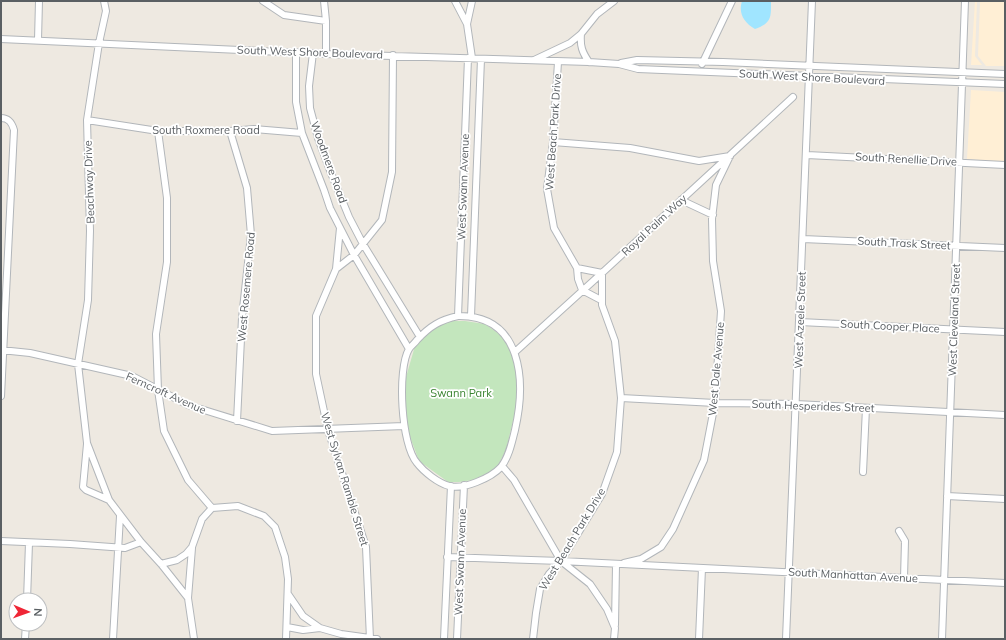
<svg xmlns="http://www.w3.org/2000/svg" width="1006" height="640" viewBox="0 0 1006 640" font-family="Mulish,sans-serif">
  <style>
    .commercial { fill: #ffefd5 }
    .green { fill: #c3e6bd }
    .water { fill: #a0e5ff }
    .lines { fill: none; stroke-linecap: round; stroke-linejoin: round }
    .minor-casing { stroke: #b2b6ba; stroke-width: 8 }
    .minor { stroke: #fff; stroke-width: 6 }
    .labels { text-anchor: middle; dominant-baseline: central; stroke-width: 3.5; stroke-linejoin: round; paint-order: stroke }
    .street-label { font-size: 11px; fill: #5a5f63; stroke: #fff }
    .park-label { font-size: 11px; fill: #3a8331; stroke: #fff }
  </style>
  <rect width="100%" height="100%" fill="#eee9e1"/>
  <path class="commercial" d="M975 1H977L975 56 982 65H971Z
    M980 1H1005V66H986L978 56Z
    M971 90 1005 92V162L967 159Z"/>
  <path class="green" d="M447 321H465L485 324 502 336 508 344 515 362 517 377 516 409 506 450 496 469 473 480 459 482H448L419 461 406 426V377L417 339Z"/>
  <path class="water" d="M742 1H771C771 17 772 23 755 29 744 23 738 13 742 1Z"/>
  <g class="lines">
    <g class="minor-casing">
      <path id="minor" d="M104 1 106 11 99 43 87 120 90 231 88 300 78 364 87 443 109 500 141 542 161 564 188 598 194 639
        M263 1 284 15 326 21
        M324 1 326 21V54
        M455 1 467 24
        M472 1 467 24 472 58
        M581 34C580 46 582 52 589 62
        M1 39 326 54 589 62 619 64 638 69 1005 84
        M38 40 39 1
        M296 52V102L302 133 324 190 330 208 354 255 409 349
        M313 53 309 86 310 108 318 138 331 173 349 217 363 244 420 337
        M534 60 570 43 581 34 597 14 614 1
        M558 62 553 142 547 189 554 228 577 268 578 279 582 290 601 300
        M621 63 637 60 723 62 1005 74
        M702 64 732 1
        M1 118C9 118 12 123 14 130L1 396
        M87 120 158 131H230L254 129 302 133
        M158 131 167 198V262L156 334 158 390 164 431 188 480 212 508 238 506 264 516 275 527 285 557 288 579 286 639
        M230 131 247 188 251 235 242 318 237 421
        M553 142 630 148 699 161 730 156
        M807 155 1005 165
        M681 200 713 215
        M803 239 1005 248
        M577 268 602 273
        M336 269 340 228
        M458 316C523 315 526 382 515 430 512 442 509 457 501 467 491 478 463 490 449 486 438 483 424 472 417 463 401 445 397 369 409 349 411 346 415 343 417 340 430 326 440 320 458 316Z
        M458 316 468 58
        M471 316 481 59
        M800 322 1005 332
        M1 350 30 353 132 376 188 405 272 431 404 426
        M515 352 602 273 793 97
        M621 398 715 403 796 404 1005 415
        M87 444 83 487 86 490 109 500
        M502 466 514 480 561 561 590 584 607 609 615 628 614 639
        M863 472 866 408
        M947 496 1005 499
        M899 531 905 541 904 578
        M1 541 70 544 125 548 141 542
        M447 557 561 561 1005 583
        M624 563 641 559 661 547 673 529 704 460 715 403 721 311 713 261 712 219 716 185 730 156
        M161 564 177 560 186 554 192 547 202 519 212 508
        M288 594 303 616 320 628
        M188 598 192 548
        M27 600 29 543
        M615 625 616 565
        M287 627 303 630 320 628 341 634 377 639
        M25 639 26 624
        M113 639 120 516
        M370 639 366 547 328 430 316 374V316L336 269 354 255 382 220 392 172 393 55
        M444 639 451 486
        M457 639 464 485
        M533 639 536 613 540 589 549 574 561 561 602 494 617 452 621 398 615 341 602 305V273
        M699 639 702 568
        M786 639 812 1
        M942 639 965 1"/>
    </g>
    <use href="#minor" class="minor"/>
  </g>
  <g class="labels">
    <g class="street-label">
      <text transform="translate(310 52) rotate(2)">South West Shore Boulevard</text>
      <text transform="translate(812 77) rotate(3)">South West Shore Boulevard</text>
      <text x="206" y="130">South Roxmere Road</text>
      <text transform="translate(553 132) rotate(-86)">West Beach Park Drive</text>
      <text transform="translate(906 159) rotate(3)">South Renellie Drive</text>
      <text transform="translate(329 162) rotate(70)">Woodmere Road</text>
      <text transform="translate(89 182) rotate(-92)">Beachway Drive</text>
      <text transform="translate(463 187) rotate(-88)">West Swann Avenue</text>
      <text transform="translate(654 225) rotate(-43)">Royal Palm Way</text>
      <text transform="translate(904 243) rotate(3)">South Trask Street</text>
      <text transform="translate(246 287) rotate(-85)">West Rosemere Road</text>
      <text transform="translate(800 320) rotate(-88)">West Azeele Street</text>
      <text transform="translate(954 320) rotate(-88)">West Cleveland Street</text>
      <text transform="translate(890 326) rotate(3)">South Cooper Place</text>
      <text transform="translate(716 369) rotate(-85)">West Dale Avenue</text>
      <text transform="translate(166 393) rotate(24)">Ferncroft Avenue</text>
      <text transform="translate(813 406) rotate(2)">South Hesperides Street</text>
      <text transform="translate(345 479) rotate(73)">West Sylvan Ramble Street</text>
      <text transform="translate(572 539) rotate(-59)">West Beach Park Drive</text>
      <text transform="translate(460 562) rotate(-88)">West Swann Avenue</text>
      <text transform="translate(853 575) rotate(3)">South Manhattan Avenue</text>
    </g>
    <g class="park-label">
      <text x="461" y="393">Swann Park</text>
    </g>
  </g>
  <rect width="1006" height="640" fill="none" stroke="#5a5f63" stroke-width="4"/>
  <g transform="translate(28 612) rotate(92)"><circle r="19" fill="#ffffff" stroke="#bdbfc1"/>
  <path d="M0-3L7 15L0 10L-7 15Z" fill="#ef2636"/>
  <text y="-6" font-size="11" font-weight="bold" text-anchor="middle" fill="#5a5f63">N</text>
  </g>
</svg>
